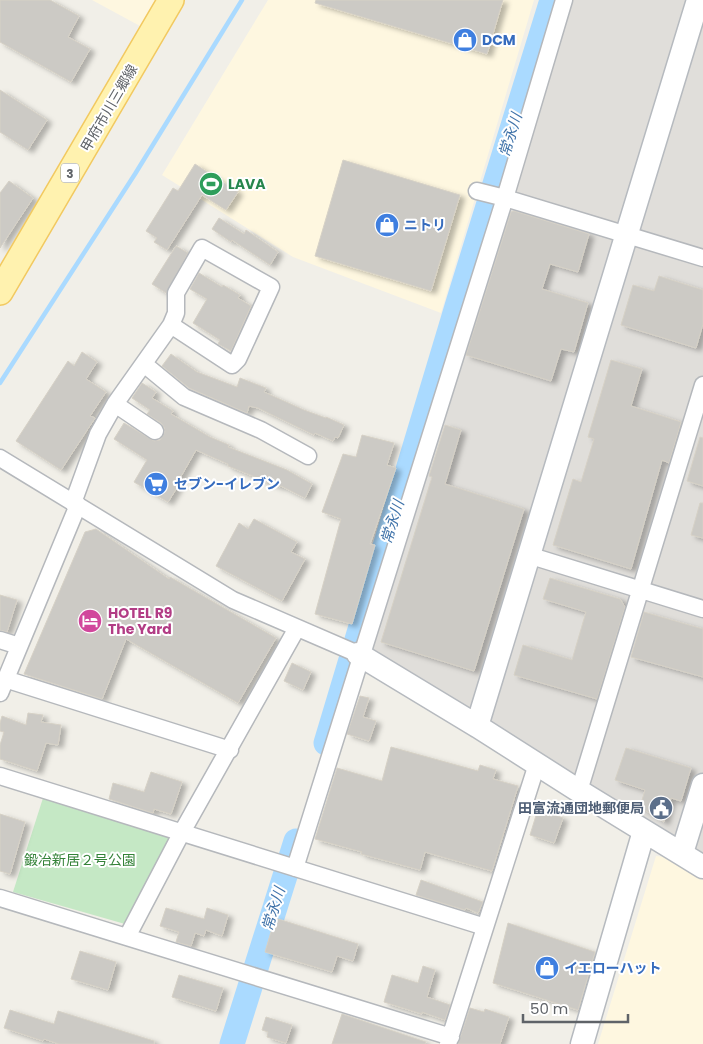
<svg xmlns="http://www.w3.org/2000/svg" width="703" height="1044" viewBox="0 0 703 1044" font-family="Poppins,'Noto Sans JP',sans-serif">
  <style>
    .commercial { fill: #fef7e0 }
    .industrial { fill: #e0deda }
    .green { fill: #c5e8c5 }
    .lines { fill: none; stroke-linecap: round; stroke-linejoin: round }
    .stream { stroke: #aadaff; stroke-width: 4.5 }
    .river { stroke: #aadaff; stroke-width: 25 }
    .building { fill: #cccac5; stroke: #d6d1c6; filter: url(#shadow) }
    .street-casing { stroke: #b5b8bc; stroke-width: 19 }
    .secondary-casing { stroke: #b6babf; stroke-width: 25 }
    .primary-casing { stroke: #f2c960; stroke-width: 28 }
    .street { stroke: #fff; stroke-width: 16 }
    .secondary { stroke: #fff; stroke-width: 22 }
    .primary { stroke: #fff2af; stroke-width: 25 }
    .labels { text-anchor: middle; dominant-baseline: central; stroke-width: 4; stroke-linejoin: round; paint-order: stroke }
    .shield { fill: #fff; stroke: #8f9295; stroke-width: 1 }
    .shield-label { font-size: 12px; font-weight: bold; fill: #5f6368 }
    .shop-label { font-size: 14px; font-weight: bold; fill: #366cbe; stroke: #fff; text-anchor: start }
    .street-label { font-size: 14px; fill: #5f6368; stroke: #fff }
    .leisure-label { font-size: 14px; font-weight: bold; fill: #27864d; stroke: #fff; text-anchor: start }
    .hotel-label { font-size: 14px; font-weight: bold; fill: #b23c85; stroke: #fff; text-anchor: start }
    .service-label { font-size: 14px; font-weight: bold; fill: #4e5e75; stroke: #fff; text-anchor: end }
    .park-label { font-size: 14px; fill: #348238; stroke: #fff }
    .water-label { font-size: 15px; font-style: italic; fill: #4174aa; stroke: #fff }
  </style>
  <defs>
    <filter id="shadow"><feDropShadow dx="5" dy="3" stdDeviation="2.5" flood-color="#0004"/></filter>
  </defs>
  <rect width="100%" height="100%" fill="#f1efe8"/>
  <path class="commercial" d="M92 0H155L140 26Z
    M268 0H534L441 313 293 257 162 175Z
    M656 856 666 857 703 880V1044H598Z"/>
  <path class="industrial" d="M566 0H703V857L367 648Z"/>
  <path class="green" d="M43 798 173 838 125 924 13 892Z"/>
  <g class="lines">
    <path class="stream" d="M0 383 135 174 242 0"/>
    <path class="river" d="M326 743 458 303 552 0
      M232 1044 296 841"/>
  </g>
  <path class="building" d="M0 0H50L79 16 68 37 90 49 71 82 0 42Z
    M316 0H503L487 54 315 3Z
    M0 90 47 120 28 150 0 132Z
    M343 160 460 195 431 291 315 256Z
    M195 164 238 192 226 210 202 195 167 250 154 242 157 238 146 231 173 188 178 191Z
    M9 181 33 198 0 248V193Z
    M514 211 589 234 578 272 550 264 542 289 588 303 574 352 561 349 551 381 466 355 511 212Z
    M219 218 244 234 246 230 278 252 270 265 232 240 231 242 212 229Z
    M176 246 188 253 166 293 152 284Z
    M199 273 222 287 223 285 240 295 238 298 251 306 231 351 218 344 220 340 193 323 207 299 190 289Z
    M659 276 703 290V324L696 348 621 325 633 285 654 291Z
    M82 352 97 362 86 379 106 392 90 416 95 418 61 470 16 441 68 361 74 366Z
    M171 354 197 372 237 387 240 378 266 388 264 392 304 410 326 418V417L344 425 338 438 335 437 333 441 315 433 314 435 258 408 249 406 247 413 189 388 162 366Z
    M611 360 642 369 631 406 681 422 669 463 662 460 631 569 553 545 573 479 581 482 594 439 588 437Z
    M142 383 156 392 152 398 173 411 171 414 210 437 229 445 228 447 287 470 312 484 305 498 281 486 280 487 228 466V464L196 450 176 485 178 486 168 502 134 482 147 460 114 439 124 423 154 441 160 440 165 432 164 427 161 423 147 414 150 410 132 398Z
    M445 425 461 430 445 484 524 509 474 671 381 642 432 477 429 476Z
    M362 435 394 443 387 465 396 468 370 544 375 545 352 624 315 614 341 519 322 512 343 454 356 457Z
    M700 437 703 438V486L687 481Z
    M700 503H703V538L691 535Z
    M254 519 297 542 291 552 305 559 282 601 216 566 239 523 248 529Z
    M96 529 169 579 170 577 276 638 238 703 126 639 102 699 24 674 85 532Z
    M550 578 620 599 625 607 597 699 514 675 523 645 572 660 586 612 543 599Z
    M0 595 17 600 7 632 0 630Z
    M644 612 703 629V677L631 657Z
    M292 663 311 672 303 690 284 681Z
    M360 696 369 698 363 717 376 721 369 741 347 734Z
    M28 713 43 715 41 722 61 725 58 745 46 743 37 771 0 759V745L4 732 0 731V723L2 716 26 725Z
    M391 747 478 771 480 765 496 770 493 779 518 786 492 871 425 852 420 870 361 854 362 852 315 839 337 768 382 781Z
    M626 748 691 768 681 801 671 798 664 822 640 807 645 790 615 780Z
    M151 772 182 782 171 814 154 809 153 813 109 799 113 783 144 792Z
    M538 809 563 818 554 843 530 835Z
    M0 814 25 822 10 874 0 871Z
    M421 880 483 902 478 913 466 908 465 910 416 895Z
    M166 908 204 919 207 908 228 915 222 936 206 930 204 936 195 933 191 946 176 942 179 932 160 926Z
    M275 918 358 944 353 961 337 956 332 972 265 952Z
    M508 923 595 952 578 1010 493 983Z
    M80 951 116 962 108 990 71 979Z
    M423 966 435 970 427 997 450 1005 445 1020 422 1012V1014L384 1002 392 975 418 983Z
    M179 975 223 988 216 1011 172 997Z
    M470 1008 484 1012 485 1009 509 1017 500 1044H458Z
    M10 1010 54 1024 58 1011 154 1041V1044H59L44 1039 43 1041 4 1028Z
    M342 1014 426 1042 425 1044H332Z
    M266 1017 292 1025 286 1043 267 1037 268 1032 262 1030Z"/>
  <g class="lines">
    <g class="street-casing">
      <path id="street" d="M477 191 505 198 703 258
        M144 364 184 397 261 430 308 456
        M115 404 155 431
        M0 458 233 600 358 654
        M73 503 98 434 115 404 171 325 232 365 238 359 271 287 202 248 176 293V313L171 325
        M528 555 703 609
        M0 640 19 646
        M5 679 230 750
        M0 693 78 505
        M0 776 485 927
        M579 791 703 385
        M295 868 505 198 564 0
        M0 898 451 1037
        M127 937 182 832 297 628
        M448 1044 537 764"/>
    </g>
    <g class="secondary-casing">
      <path id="secondary" d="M358 654 477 726 579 791 703 867
        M477 726 698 0
        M682 853 703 785
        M582 1044 644 831"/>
    </g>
    <g class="primary-casing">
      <path id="primary" d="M0 292 171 0"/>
    </g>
    <use href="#street" class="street"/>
    <use href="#secondary" class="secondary"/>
    <use href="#primary" class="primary"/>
  </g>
  <defs>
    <g id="shop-disc" transform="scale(1.25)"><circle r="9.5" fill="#3f7fe0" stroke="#fff"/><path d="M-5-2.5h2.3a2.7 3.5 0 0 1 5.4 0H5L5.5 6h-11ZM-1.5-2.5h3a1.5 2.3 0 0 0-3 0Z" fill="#fff"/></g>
    <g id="stadium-disc" transform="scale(1.25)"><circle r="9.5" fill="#2e9e5b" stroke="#fff"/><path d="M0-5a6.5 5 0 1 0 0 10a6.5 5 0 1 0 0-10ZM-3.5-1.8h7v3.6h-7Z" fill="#fff"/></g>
    <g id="supermarket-disc" transform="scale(1.25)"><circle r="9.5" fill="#3f7fe0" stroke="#fff"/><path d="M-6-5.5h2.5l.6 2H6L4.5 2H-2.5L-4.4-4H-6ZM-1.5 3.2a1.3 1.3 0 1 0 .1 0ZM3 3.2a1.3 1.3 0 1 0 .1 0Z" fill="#fff"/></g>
    <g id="hotel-disc" transform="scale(1.25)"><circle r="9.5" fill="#d1479c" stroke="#fff"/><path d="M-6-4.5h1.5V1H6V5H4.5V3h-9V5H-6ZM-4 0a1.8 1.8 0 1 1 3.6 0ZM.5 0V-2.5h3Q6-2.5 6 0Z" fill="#fff"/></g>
    <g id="civic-disc" transform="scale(1.25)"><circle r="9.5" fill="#5c6f8a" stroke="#fff"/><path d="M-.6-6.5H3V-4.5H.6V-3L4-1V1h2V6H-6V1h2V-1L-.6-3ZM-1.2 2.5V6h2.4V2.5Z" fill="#fff"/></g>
  </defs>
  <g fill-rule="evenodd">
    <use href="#shop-disc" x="465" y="40"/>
    <use href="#stadium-disc" x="211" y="184"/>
    <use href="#shop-disc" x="387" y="225"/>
    <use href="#supermarket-disc" x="156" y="484"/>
    <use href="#hotel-disc" x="90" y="621"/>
    <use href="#civic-disc" x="661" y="808"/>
    <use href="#shop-disc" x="547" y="968"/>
  </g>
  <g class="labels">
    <rect class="shield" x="61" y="163.5" width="18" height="19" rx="4"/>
    <g class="shield-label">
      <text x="70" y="173">3</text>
    </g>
    <g class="shop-label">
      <text x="482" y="40">DCM</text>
      <text x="404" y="225">ニトリ</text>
      <text x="174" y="484">セブン-イレブン</text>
      <text x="564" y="968">イエローハット</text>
    </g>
    <g class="street-label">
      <text transform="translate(109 108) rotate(-60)">甲府市川三郷線</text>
    </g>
    <g class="leisure-label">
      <text x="228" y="184">LAVA</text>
    </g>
    <g class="hotel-label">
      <text x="108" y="613">HOTEL R9<tspan x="108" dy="16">The Yard</tspan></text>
    </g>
    <g class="service-label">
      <text x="644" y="808">田富流通団地郵便局</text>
    </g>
    <g class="park-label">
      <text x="80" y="860">鍛冶新居２号公園</text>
    </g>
    <g class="water-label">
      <text transform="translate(510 135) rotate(-73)">常永川</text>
      <text transform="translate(392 522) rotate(-73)">常永川</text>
      <text transform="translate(273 909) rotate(-73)">常永川</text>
    </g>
  </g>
  <path d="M523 1014v8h105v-8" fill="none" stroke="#5f6368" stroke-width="2.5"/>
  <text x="530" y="1014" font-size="15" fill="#5f6368" stroke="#ffffff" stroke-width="4" paint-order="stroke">50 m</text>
</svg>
